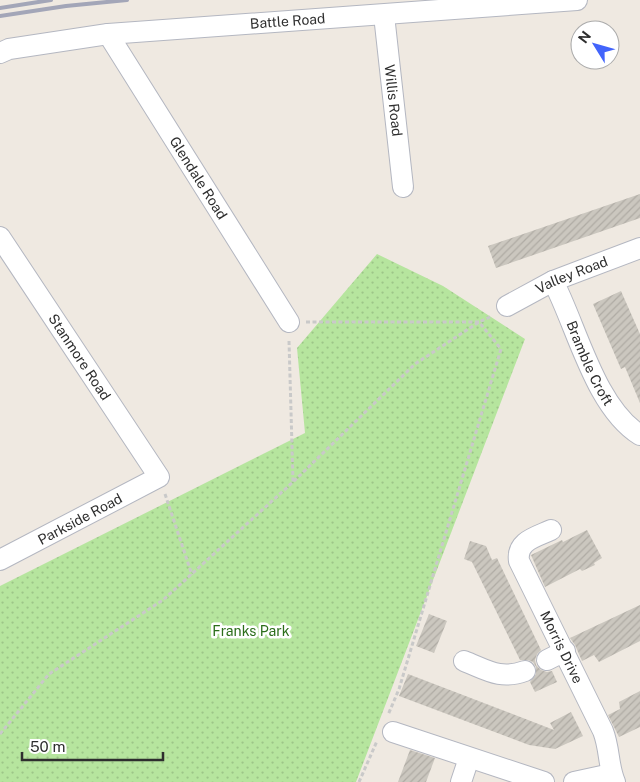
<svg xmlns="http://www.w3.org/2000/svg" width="640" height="782" viewBox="0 0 640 782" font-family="'Public Sans',sans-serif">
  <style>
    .park { fill: url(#park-dots) }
    .building { fill: url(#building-hatch) }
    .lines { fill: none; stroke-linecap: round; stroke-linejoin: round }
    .minor-casing { stroke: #b4b7c1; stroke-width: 22 }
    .path { stroke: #c9c9c9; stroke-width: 3; stroke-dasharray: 4 2.5; stroke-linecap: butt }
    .minor { stroke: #fff; stroke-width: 20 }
    .rail { stroke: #a3a6b8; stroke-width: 4 }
    .labels { text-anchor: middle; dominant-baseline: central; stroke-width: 5; stroke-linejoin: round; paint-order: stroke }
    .street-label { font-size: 14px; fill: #2e2e2e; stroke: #fff }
    .park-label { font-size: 14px; fill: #2c6e1b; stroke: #fff }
  </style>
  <defs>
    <pattern id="park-dots" width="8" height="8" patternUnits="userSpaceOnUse" patternTransform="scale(1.25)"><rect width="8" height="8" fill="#b6e59e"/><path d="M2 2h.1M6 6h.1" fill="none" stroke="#9dc588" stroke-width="1.8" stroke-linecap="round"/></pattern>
    <pattern id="building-hatch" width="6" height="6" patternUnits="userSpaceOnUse" patternTransform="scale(1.25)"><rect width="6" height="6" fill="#cbc7bf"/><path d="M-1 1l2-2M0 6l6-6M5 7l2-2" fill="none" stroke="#afaba4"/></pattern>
  </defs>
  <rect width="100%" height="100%" fill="#efe9e1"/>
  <path class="park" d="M377 254 443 286 525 339 356 782H0V586L305 433 297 348Z"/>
  <path class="building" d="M640 194V218L496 268 488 246Z
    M621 291 640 334V403L625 367 621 369 593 304Z
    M587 530 602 558 594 563 595 565 582 571 580 569 545 587 531 555 562 540 563 542Z
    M470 541 486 546 492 560 497 558 541 650 537 654 535 660 536 665 541 670 547 672 552 671 557 682 535 692 530 682 536 674V667L533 662 528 660H520L472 562 464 559Z
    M640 605V641L599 662 594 655 582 661 575 645 570 638Z
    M429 614 447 621 434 653 416 646Z
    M408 674 554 730 550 723 571 712 583 736 555 749 529 745 399 696Z
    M640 691V727L619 737 608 715 620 709 619 702Z
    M410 750 435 758 426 782H398Z"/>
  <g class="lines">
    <g class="minor-casing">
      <g id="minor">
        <path id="s1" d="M384 15 403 187"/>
        <path id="s2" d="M108 34 289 322"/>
        <path id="s3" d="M0 53 9 49 108 34 577 0"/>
        <path id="s4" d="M0 237 159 477 0 560"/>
        <path id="s5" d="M553 281C577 327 595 407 640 435"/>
        <path id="s6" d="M507 306 553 281 640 248"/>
        <path id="s7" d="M551 530C536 537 516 541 519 561L603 731C610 749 608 766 615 782"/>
        <path d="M547 660 565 651"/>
        <path d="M464 661C487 670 500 680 525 671"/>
        <path d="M393 732 544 782"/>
        <path d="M461 782 469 758"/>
        <path d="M574 782 611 774"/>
      </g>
    </g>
    <path class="path" d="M306 322H479L501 349 399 689 388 715
      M289 341 293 482
      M165 494 192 575
      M0 734 49 674 163 600 293 482 415 364 479 322 492 316
      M359 782 377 741"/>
    <use href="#minor" class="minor"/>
    <path class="rail" d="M0 8 51 0
      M0 16 66 6 127 0"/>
  </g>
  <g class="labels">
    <g class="street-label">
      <text stroke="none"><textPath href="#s3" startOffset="290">Battle Road</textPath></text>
      <text stroke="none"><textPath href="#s1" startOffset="86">Willis Road</textPath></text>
      <text stroke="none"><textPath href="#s2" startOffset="170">Glendale Road</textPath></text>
      <text stroke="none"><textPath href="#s6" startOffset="72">Valley Road</textPath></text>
      <text stroke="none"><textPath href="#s4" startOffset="144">Stanmore Road</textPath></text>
      <text stroke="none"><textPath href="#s5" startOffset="90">Bramble Croft</textPath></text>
      <text transform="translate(80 519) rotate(-28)">Parkside Road</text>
      <text stroke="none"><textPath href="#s7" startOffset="145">Morris Drive</textPath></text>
    </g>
    <g class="park-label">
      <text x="251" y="631">Franks Park</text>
    </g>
  </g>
  <g transform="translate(595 45) rotate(307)"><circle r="24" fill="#ffffff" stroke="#ababab"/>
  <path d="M0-4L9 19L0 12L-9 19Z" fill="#4264fb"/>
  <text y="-8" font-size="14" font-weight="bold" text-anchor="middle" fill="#2e2e2e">N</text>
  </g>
  <path d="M22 752v8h141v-8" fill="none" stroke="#2e2e2e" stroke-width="2.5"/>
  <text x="30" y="752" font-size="15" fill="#2e2e2e" stroke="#ffffff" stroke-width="4" paint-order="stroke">50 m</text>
</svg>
